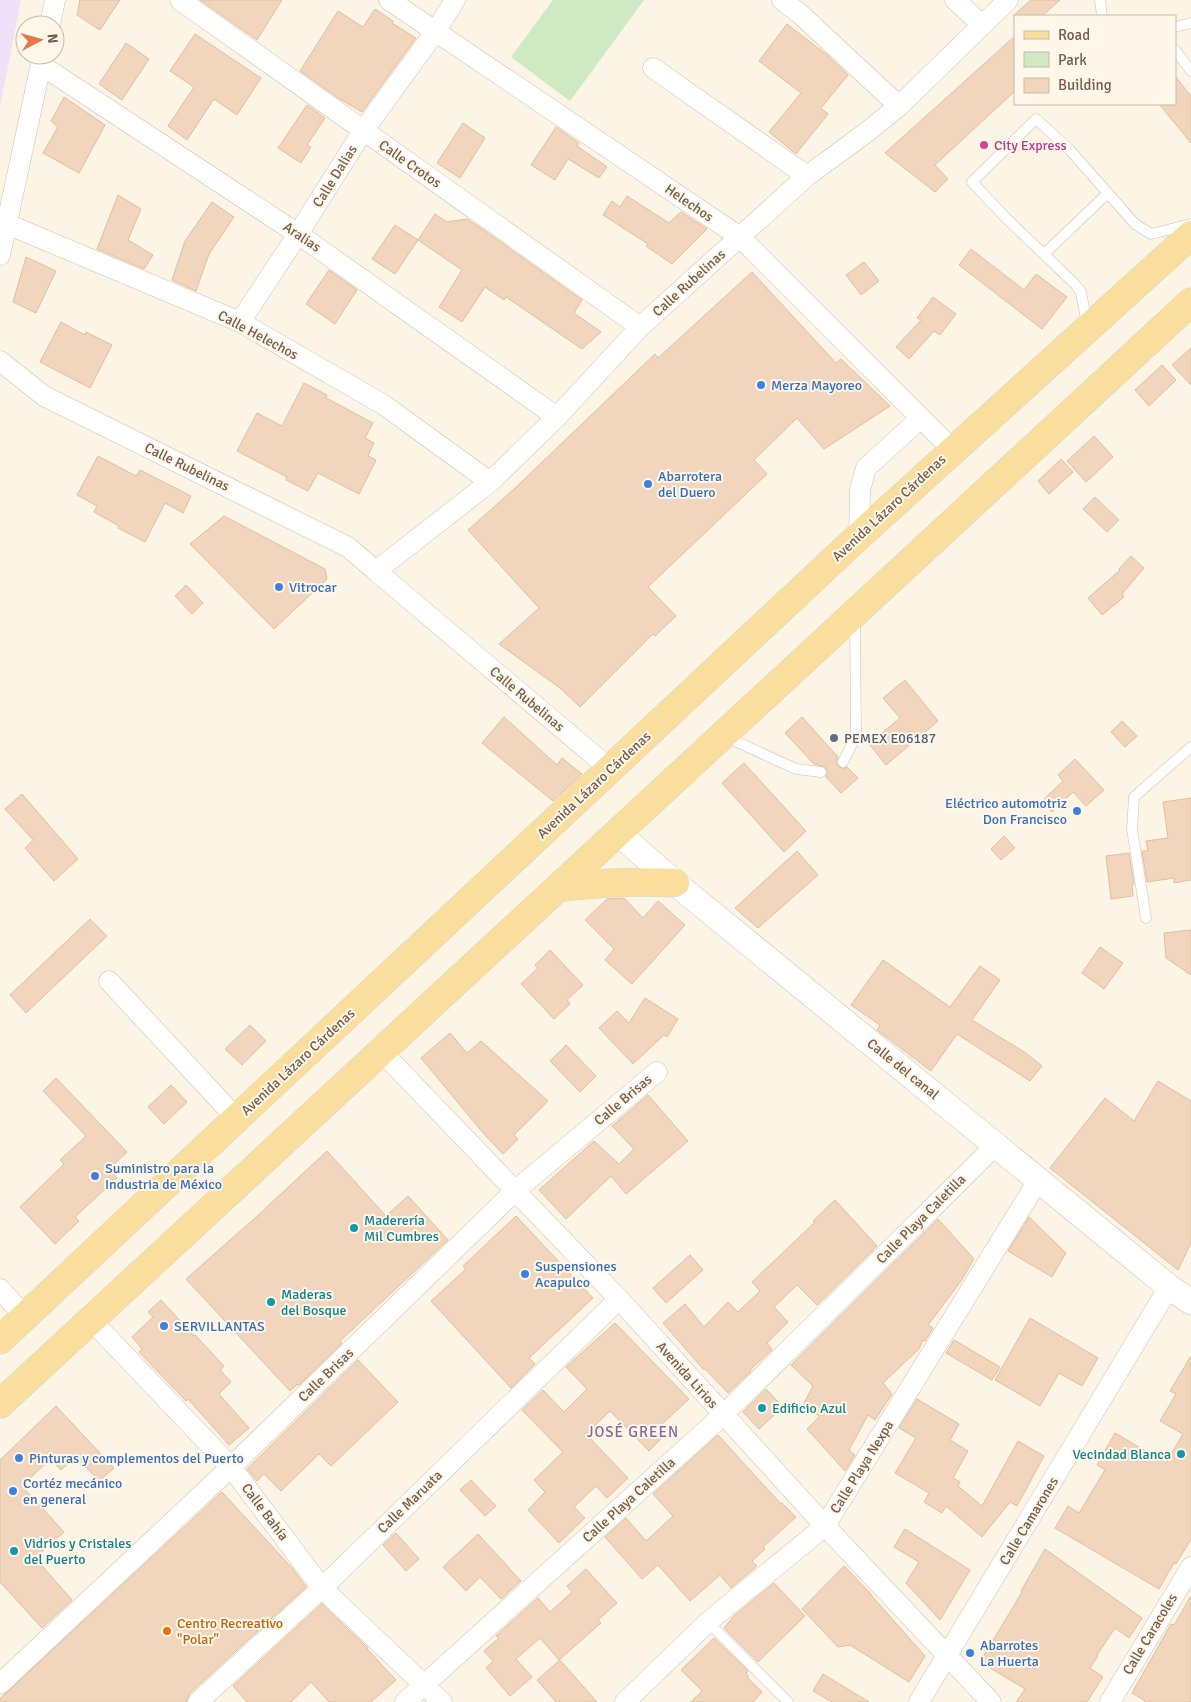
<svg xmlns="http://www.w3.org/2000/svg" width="1191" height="1702" viewBox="0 0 1191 1702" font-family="Signika,sans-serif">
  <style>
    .education { fill: #f1e1f8 }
    .green { fill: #cfe9c3 }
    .building { fill: #f1d5bc; stroke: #e3bd9d }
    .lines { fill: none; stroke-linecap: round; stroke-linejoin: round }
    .service-casing { stroke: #cfbfae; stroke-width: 11 }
    .minor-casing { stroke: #cfbfae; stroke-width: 21 }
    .tertiary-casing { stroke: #cfbfae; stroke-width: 26 }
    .primary-casing { stroke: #dbd5d0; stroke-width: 29 }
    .service { stroke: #fff; stroke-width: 10 }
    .minor { stroke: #fff; stroke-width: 20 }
    .tertiary { stroke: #fff; stroke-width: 25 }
    .primary { stroke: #fade9d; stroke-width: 28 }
    .hotel-dot { fill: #d1479c; stroke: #fff8ea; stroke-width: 2 }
    .shop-dot { fill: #3f7fe0; stroke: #fff8ea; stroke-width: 2 }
    .service-dot { fill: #5c6f8a; stroke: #fff8ea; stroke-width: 2 }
    .culture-dot { fill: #0f9aa8; stroke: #fff8ea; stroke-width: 2 }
    .food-dot { fill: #e8710a; stroke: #fff8ea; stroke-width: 2 }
    .labels { text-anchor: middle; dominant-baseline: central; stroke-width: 4; stroke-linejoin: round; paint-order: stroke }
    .hotel-label { font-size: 14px; fill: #b23c85; stroke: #fff8ea; text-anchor: start }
    .street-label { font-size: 14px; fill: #745c4a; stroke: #fff8ea }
    .shop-label { font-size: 14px; fill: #366cbe; stroke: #fff8ea; text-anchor: start }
    .service-label { font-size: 14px; fill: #4e5e75; stroke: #fff8ea; text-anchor: start }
    .culture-label { font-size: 14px; fill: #0d838f; stroke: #fff8ea; text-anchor: start }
    .food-label { font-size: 14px; fill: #c56008; stroke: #fff8ea; text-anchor: start }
    .neighbourhood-label { font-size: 15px; letter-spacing: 1px; fill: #8a6597; stroke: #fff8ea }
  </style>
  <rect width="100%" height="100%" fill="#fcf4e4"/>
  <path class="education" d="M0 0H21L0 108Z"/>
  <path class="green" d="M553 0H644L570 101 511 57Z"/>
  <path class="building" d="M80 0H120L100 30 77 15Z
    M200 0H282L257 40Z
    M1031 0H1060L1042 16H1013Z
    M375 9 393 21 392 23 416 38 362 112 338 98 300 71 338 11 363 27Z
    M787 24 827 55 848 75 821 108 828 114 796 154 769 132 801 93 759 61Z
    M195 34 261 78 237 115 214 99 187 140 168 126 194 87 170 71Z
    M1015 36V91L935 165 948 179 935 192 885 153Z
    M126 43 149 59 122 100 99 84Z
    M1175 76 1191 96V143L1159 104H1175Z
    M64 97 105 125 79 173 43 153 58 127 51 121Z
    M307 105 325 118 307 145 311 147 301 163 278 148Z
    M463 123 485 138 460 178 437 163Z
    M556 127 579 143 577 146 607 167 599 178 568 159 555 180 531 165Z
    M118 195 141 209 128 240 153 255 144 269 97 249Z
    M627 196 669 223 681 212 707 229 672 264 646 246 648 244 603 215 612 201 620 207Z
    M212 202 234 217 209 254 196 291 172 280 185 241Z
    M435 214 447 222 467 219 489 234 582 300 574 313 601 332 582 349 506 297 504 300 485 287 462 322 439 307 462 270 418 240Z
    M395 225 418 240 395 274 372 259Z
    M971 249 1024 290 1036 274 1067 297 1042 329 959 265Z
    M26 257 56 271 36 313 13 302Z
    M864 262 879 281 861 295 846 275Z
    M329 270 357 290 335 324 306 304Z
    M752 272 836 363 841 359 890 406 824 449 797 418 754 460 767 474 648 587 676 616 655 636 653 634 580 707 560 688 499 644 539 608 468 530 514 489 655 354 658 358Z
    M933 297 956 314 940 335 934 331 909 359 896 347 921 320 917 318Z
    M61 322 85 335 86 332 112 345 90 388 40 362Z
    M1191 348V385L1172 365Z
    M1162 365 1176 380 1149 406 1135 390Z
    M304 383 327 395 326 398 373 423 365 438 374 443 368 456 376 460 359 494 318 473 308 491 286 480 287 477 237 451 257 413 282 426Z
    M1094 436 1113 457 1086 482 1067 461Z
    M98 456 136 476 140 470 191 496 183 513 165 503 145 542 118 528 119 526 94 512 97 506 77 495Z
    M1061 459 1073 472 1049 494 1038 481Z
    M1095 497 1119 520 1107 532 1083 509Z
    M224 516 325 569 327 579 274 629 190 544Z
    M1131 556 1144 568 1122 594 1124 597 1102 615 1088 598 1120 570 1119 569Z
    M186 585 203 603 192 614 175 596Z
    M905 680 938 721 886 765 869 744 900 718 883 698Z
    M504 717 557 765 562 758 582 774 553 801 482 743Z
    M802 717 838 757 836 762 838 766 843 769 847 767 858 778 841 793 826 777 828 772 825 767 814 764 785 733Z
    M1122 721 1137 736 1125 747 1111 732Z
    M1075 759 1104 790 1086 806 1073 792 1052 812 1042 801 1063 781 1058 775Z
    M744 763 806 831 784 852 722 783Z
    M22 794 78 859 54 881 25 848 33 840 5 809Z
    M1191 798V880L1174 883V878L1147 882 1142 851H1148L1146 841 1168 838 1163 802Z
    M1004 836 1015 848 1001 860 991 849Z
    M797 851 818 875 758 928 735 908Z
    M1129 853 1134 884 1132 885 1133 896 1111 899 1106 856Z
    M624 898 643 918 658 901 685 925 632 984 605 960 614 949 585 920 607 899Z
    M90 919 107 936 26 1013 10 995Z
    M1191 930V975L1166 958 1164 933Z
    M1100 947 1123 963 1104 989 1082 973Z
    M550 950 583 985 567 1000 570 1004 554 1019 521 984 538 968 535 965Z
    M883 960 950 1007 980 966 1000 980 972 1020 1026 1053 1042 1066 1030 1081 957 1034 931 1071 877 1030 880 1025 851 1005Z
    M645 998 678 1019 667 1037 664 1035 633 1064 599 1028 617 1011 629 1023Z
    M250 1025 266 1041 242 1065 225 1049Z
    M450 1033 467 1053 481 1041 548 1101 514 1135 518 1139 503 1154 484 1134 421 1058Z
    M566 1045 596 1076 580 1092 550 1061Z
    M56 1078 127 1152 109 1169 117 1178 75 1217 79 1221 55 1244 20 1207 64 1164 60 1160 86 1136 43 1091Z
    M1158 1081 1191 1101V1243L1178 1270 1050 1168 1105 1098 1134 1121Z
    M171 1085 187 1102 164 1124 148 1107Z
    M648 1095 688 1141 626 1194 611 1176 566 1219 539 1190 594 1141 619 1164 634 1149 612 1126Z
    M327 1151 386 1216 408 1196 448 1240 340 1341 342 1343 299 1385 298 1384 290 1391 186 1279 255 1218Z
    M835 1200 877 1246 817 1305 797 1285 774 1307 788 1322 767 1343 772 1350 750 1370 751 1371 728 1393 705 1369 704 1370 663 1323 685 1304 704 1327 728 1302 738 1312 760 1291 752 1282 815 1222 813 1221Z
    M516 1216 593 1298 529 1358 535 1364 511 1388 431 1301 466 1269 463 1266Z
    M1029 1217 1066 1253 1052 1277 1008 1251Z
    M938 1219 974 1259 961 1281 928 1325 933 1328 925 1341 923 1340 919 1349 883 1383 892 1394 875 1420 868 1415 849 1450 855 1455 845 1471 807 1429 820 1416 802 1407 813 1386 791 1365Z
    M690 1255 703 1270 666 1303 653 1288Z
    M161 1300 194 1336 195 1335 224 1366 220 1370 231 1382 219 1394 249 1428 229 1445 188 1399 186 1401 139 1352 142 1349 132 1337 153 1317 148 1312Z
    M1030 1318 1098 1358 1082 1386 1059 1373 1040 1406 995 1380Z
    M615 1323 689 1399 660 1426 667 1433 649 1451 610 1411 586 1434 628 1478 607 1498 596 1486 574 1507 585 1518 559 1543 528 1510 545 1492 534 1480 563 1452 522 1410 543 1390 564 1412 587 1389 566 1367Z
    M954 1340 1000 1367 992 1380 946 1353Z
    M1191 1356V1539L1176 1564 1174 1563 1159 1589 1055 1528 1068 1506 1079 1513 1082 1508 1105 1470 1097 1465 1115 1433 1166 1463 1183 1434 1160 1421 1176 1394 1170 1391Z
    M358 1360 398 1402 331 1466 319 1454 281 1491 264 1474 257 1481 247 1469Z
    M766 1389 783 1407 759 1429 743 1412Z
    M917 1399 959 1424 950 1440 968 1451 953 1478 960 1482 958 1486 982 1506 1018 1441 1044 1456 1017 1506 1010 1502 982 1537 946 1506 942 1513 924 1502 929 1493 895 1473 916 1438 899 1428Z
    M56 1406 114 1468 99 1481 76 1456 61 1470 50 1459 22 1486 64 1532 35 1558 72 1600 42 1628 0 1582V1460Z
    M718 1435 781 1504 782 1503 796 1517 763 1547 765 1549 752 1561 757 1566 731 1588 720 1575 690 1601 658 1565 642 1579 605 1537 626 1518 646 1541 673 1516 653 1494Z
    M471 1480 496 1506 485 1516 460 1490Z
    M222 1492 293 1569 306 1587 190 1693 186 1702H0V1699L4 1695Z
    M905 1529 970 1570 940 1620 906 1583 919 1562 894 1547Z
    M396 1533 419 1559 406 1571 383 1545Z
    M478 1534 521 1581 501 1599 480 1577 466 1591 443 1567Z
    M1045 1549 1142 1618 1129 1638 1115 1628 1097 1655 1098 1656 1090 1668 1103 1677 1087 1702H1016L1025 1689 980 1662 1022 1592 1021 1591Z
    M844 1566 871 1594V1595L925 1656 909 1682 850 1645 838 1647 802 1609Z
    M586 1569 617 1603 598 1620 601 1623 559 1660 540 1638 516 1659 532 1677 510 1696 486 1668 493 1661 484 1651 499 1638 496 1636 538 1598 550 1612 572 1592 567 1586Z
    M774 1583 805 1616 758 1662 724 1628 734 1616Z
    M1191 1596V1702H1147L1132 1693 1171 1624 1174 1625Z
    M322 1604 368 1648 367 1649 396 1680 371 1702H329L311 1682 291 1702H247L233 1686Z
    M714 1638 748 1671 746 1673 748 1676 747 1677 762 1692 753 1702H691L702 1691 681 1670Z
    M560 1660 597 1702H556L537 1680Z
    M823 1674 869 1702H832L813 1691Z"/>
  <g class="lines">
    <g class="service-casing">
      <path id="service" d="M1100 0 1102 16
        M1175 27 1191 23
        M1175 50 1191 71
        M1044 254 1108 193
        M1087 324 1081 292 1075 284 1006 218 972 182 1036 119 1069 149 1135 224 1151 234 1191 224
        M724 736 796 769 821 772
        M843 762 856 736 855 618
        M1146 918 1132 829 1134 797 1191 747
        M708 1622 788 1702"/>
    </g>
    <g class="minor-casing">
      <path id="minor" d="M180 0 640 327
        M389 0 740 237 953 450
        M782 0 799 13 899 106
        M955 0 982 25
        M50 25 55 0
        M41 65 298 234 557 417
        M653 68 807 176
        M7 224 240 322 384 405 490 482
        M0 255 43 55
        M240 322 298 234 363 131 435 32 455 0
        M0 361 44 396 348 547 376 571 490 482 557 417 640 327 807 176 867 132 899 106 1008 0
        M859 536 860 490 866 468 921 418
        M376 571 610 769
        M109 981 237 1119
        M381 1051 619 1299 825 1526 991 1702
        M0 1289 25 1317
        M91 1320 231 1467 322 1588 442 1702
        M0 1684 231 1467 516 1190 657 1072
        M198 1702 322 1588 619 1299
        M405 1702 723 1415 996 1145
        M625 1702 708 1622 825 1526 1039 1179
        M919 1702 1169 1287
        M1110 1702 1191 1567"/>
    </g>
    <g class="tertiary-casing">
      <path id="tertiary" d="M618 833 675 883 1169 1287 1191 1302"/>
    </g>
    <g class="primary-casing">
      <path id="primary" d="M558 888C600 882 633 881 675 883
        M0 1340 859 536C969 435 1081 336 1191 235
        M0 1404 1191 302"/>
    </g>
    <use href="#service" class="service"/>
    <use href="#minor" class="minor"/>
    <use href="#tertiary" class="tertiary"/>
    <use href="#primary" class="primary"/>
  </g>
  <circle class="hotel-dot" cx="984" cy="145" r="5"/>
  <g class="shop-dot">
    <circle cx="761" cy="385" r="5"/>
    <circle cx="648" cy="484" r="5"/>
    <circle cx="279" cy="587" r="5"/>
    <circle cx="1077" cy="811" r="5"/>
    <circle cx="95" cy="1176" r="5"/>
    <circle cx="525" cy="1274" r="5"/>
    <circle cx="164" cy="1326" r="5"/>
    <circle cx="19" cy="1458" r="5"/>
    <circle cx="13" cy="1491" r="5"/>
    <circle cx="970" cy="1653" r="5"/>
  </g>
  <circle class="service-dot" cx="834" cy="738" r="5"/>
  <g class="culture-dot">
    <circle cx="354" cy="1228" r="5"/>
    <circle cx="271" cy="1302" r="5"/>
    <circle cx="762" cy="1408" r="5"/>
    <circle cx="1181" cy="1454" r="5"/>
    <circle cx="14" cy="1551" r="5"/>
  </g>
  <circle class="food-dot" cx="167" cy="1631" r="5"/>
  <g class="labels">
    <g class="hotel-label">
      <text x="994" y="145">City Express</text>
    </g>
    <g class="street-label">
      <text transform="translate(410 164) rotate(35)">Calle Crotos</text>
      <text transform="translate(335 176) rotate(-58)">Calle Dalias</text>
      <text transform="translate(689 203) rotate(34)">Helechos</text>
      <text transform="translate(302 237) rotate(34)">Aralias</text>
      <text transform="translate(689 283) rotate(-42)">Calle Rubelinas</text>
      <text transform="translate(258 335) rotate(28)">Calle Helechos</text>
      <text transform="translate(187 467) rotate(26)">Calle Rubelinas</text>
      <text transform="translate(889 508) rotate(-43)">Avenida Lázaro Cárdenas</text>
      <text transform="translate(527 699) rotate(40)">Calle Rubelinas</text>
      <text transform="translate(594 785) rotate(-43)">Avenida Lázaro Cárdenas</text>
      <text transform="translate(298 1062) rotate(-43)">Avenida Lázaro Cárdenas</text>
      <text transform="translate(903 1069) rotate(39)">Calle del canal</text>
      <text transform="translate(623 1100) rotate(-40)">Calle Brisas</text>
      <text transform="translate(921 1219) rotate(-45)">Calle Playa Caletilla</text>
      <text transform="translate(326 1375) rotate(-44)">Calle Brisas</text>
      <text transform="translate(687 1375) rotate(48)">Avenida Lirios</text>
      <text transform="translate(862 1467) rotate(-58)">Calle Playa Nexpa</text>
      <text transform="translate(629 1500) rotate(-42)">Calle Playa Caletilla</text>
      <text transform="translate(410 1502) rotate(-44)">Calle Maruata</text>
      <text transform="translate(265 1512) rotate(53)">Calle Bahía</text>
      <text transform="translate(1029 1521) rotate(-59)">Calle Camarones</text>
      <text transform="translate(1150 1634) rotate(-59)">Calle Caracoles</text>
    </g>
    <g class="shop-label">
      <text x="771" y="385">Merza Mayoreo</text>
      <text x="658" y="476">Abarrotera<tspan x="658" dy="16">del Duero</tspan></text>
      <text x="289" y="587">Vitrocar</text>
      <text x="1067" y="803" text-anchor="end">Eléctrico automotriz<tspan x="1067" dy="16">Don Francisco</tspan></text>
      <text x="105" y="1168">Suministro para la<tspan x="105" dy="16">Industria de México</tspan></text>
      <text x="535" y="1266">Suspensiones<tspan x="535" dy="16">Acapulco</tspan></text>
      <text x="174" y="1326">SERVILLANTAS</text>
      <text x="29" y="1458">Pinturas y complementos del Puerto</text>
      <text x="23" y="1483">Cortéz mecánico<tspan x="23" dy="16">en general</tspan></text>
      <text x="980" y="1645">Abarrotes<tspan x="980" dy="16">La Huerta</tspan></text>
    </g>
    <g class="service-label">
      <text x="844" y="738">PEMEX E06187</text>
    </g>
    <g class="culture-label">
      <text x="364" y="1220">Maderería<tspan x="364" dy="16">Mil Cumbres</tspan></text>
      <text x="281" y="1294">Maderas<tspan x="281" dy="16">del Bosque</tspan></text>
      <text x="772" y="1408">Edificio Azul</text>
      <text x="1171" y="1454" text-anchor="end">Vecindad Blanca</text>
      <text x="24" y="1543">Vidrios y Cristales<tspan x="24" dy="16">del Puerto</tspan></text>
    </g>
    <g class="food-label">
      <text x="177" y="1623">Centro Recreativo<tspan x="177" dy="16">"Polar"</tspan></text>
    </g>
    <g class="neighbourhood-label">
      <text x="633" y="1432">JOSÉ GREEN</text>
    </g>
  </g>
  <rect x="1014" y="15" width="162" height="90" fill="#fff8ea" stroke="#c7baaa"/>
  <rect x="1024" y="31" width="25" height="8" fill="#fade9d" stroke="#c7baaa"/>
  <text x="1058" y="40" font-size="15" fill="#745c4a">Road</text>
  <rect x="1024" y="52" width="25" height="15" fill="#cfe9c3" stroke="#c7baaa"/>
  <text x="1058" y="65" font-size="15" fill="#745c4a">Park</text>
  <rect x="1024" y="78" width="25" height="15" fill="#f1d5bc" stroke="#c7baaa"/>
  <text x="1058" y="90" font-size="15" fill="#745c4a">Building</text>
  <g transform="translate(40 40) rotate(84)"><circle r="24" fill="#fff8ea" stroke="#c7baaa"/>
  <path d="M0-4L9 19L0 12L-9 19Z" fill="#e4784b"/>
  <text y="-8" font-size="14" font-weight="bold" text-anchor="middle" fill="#745c4a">N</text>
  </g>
</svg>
